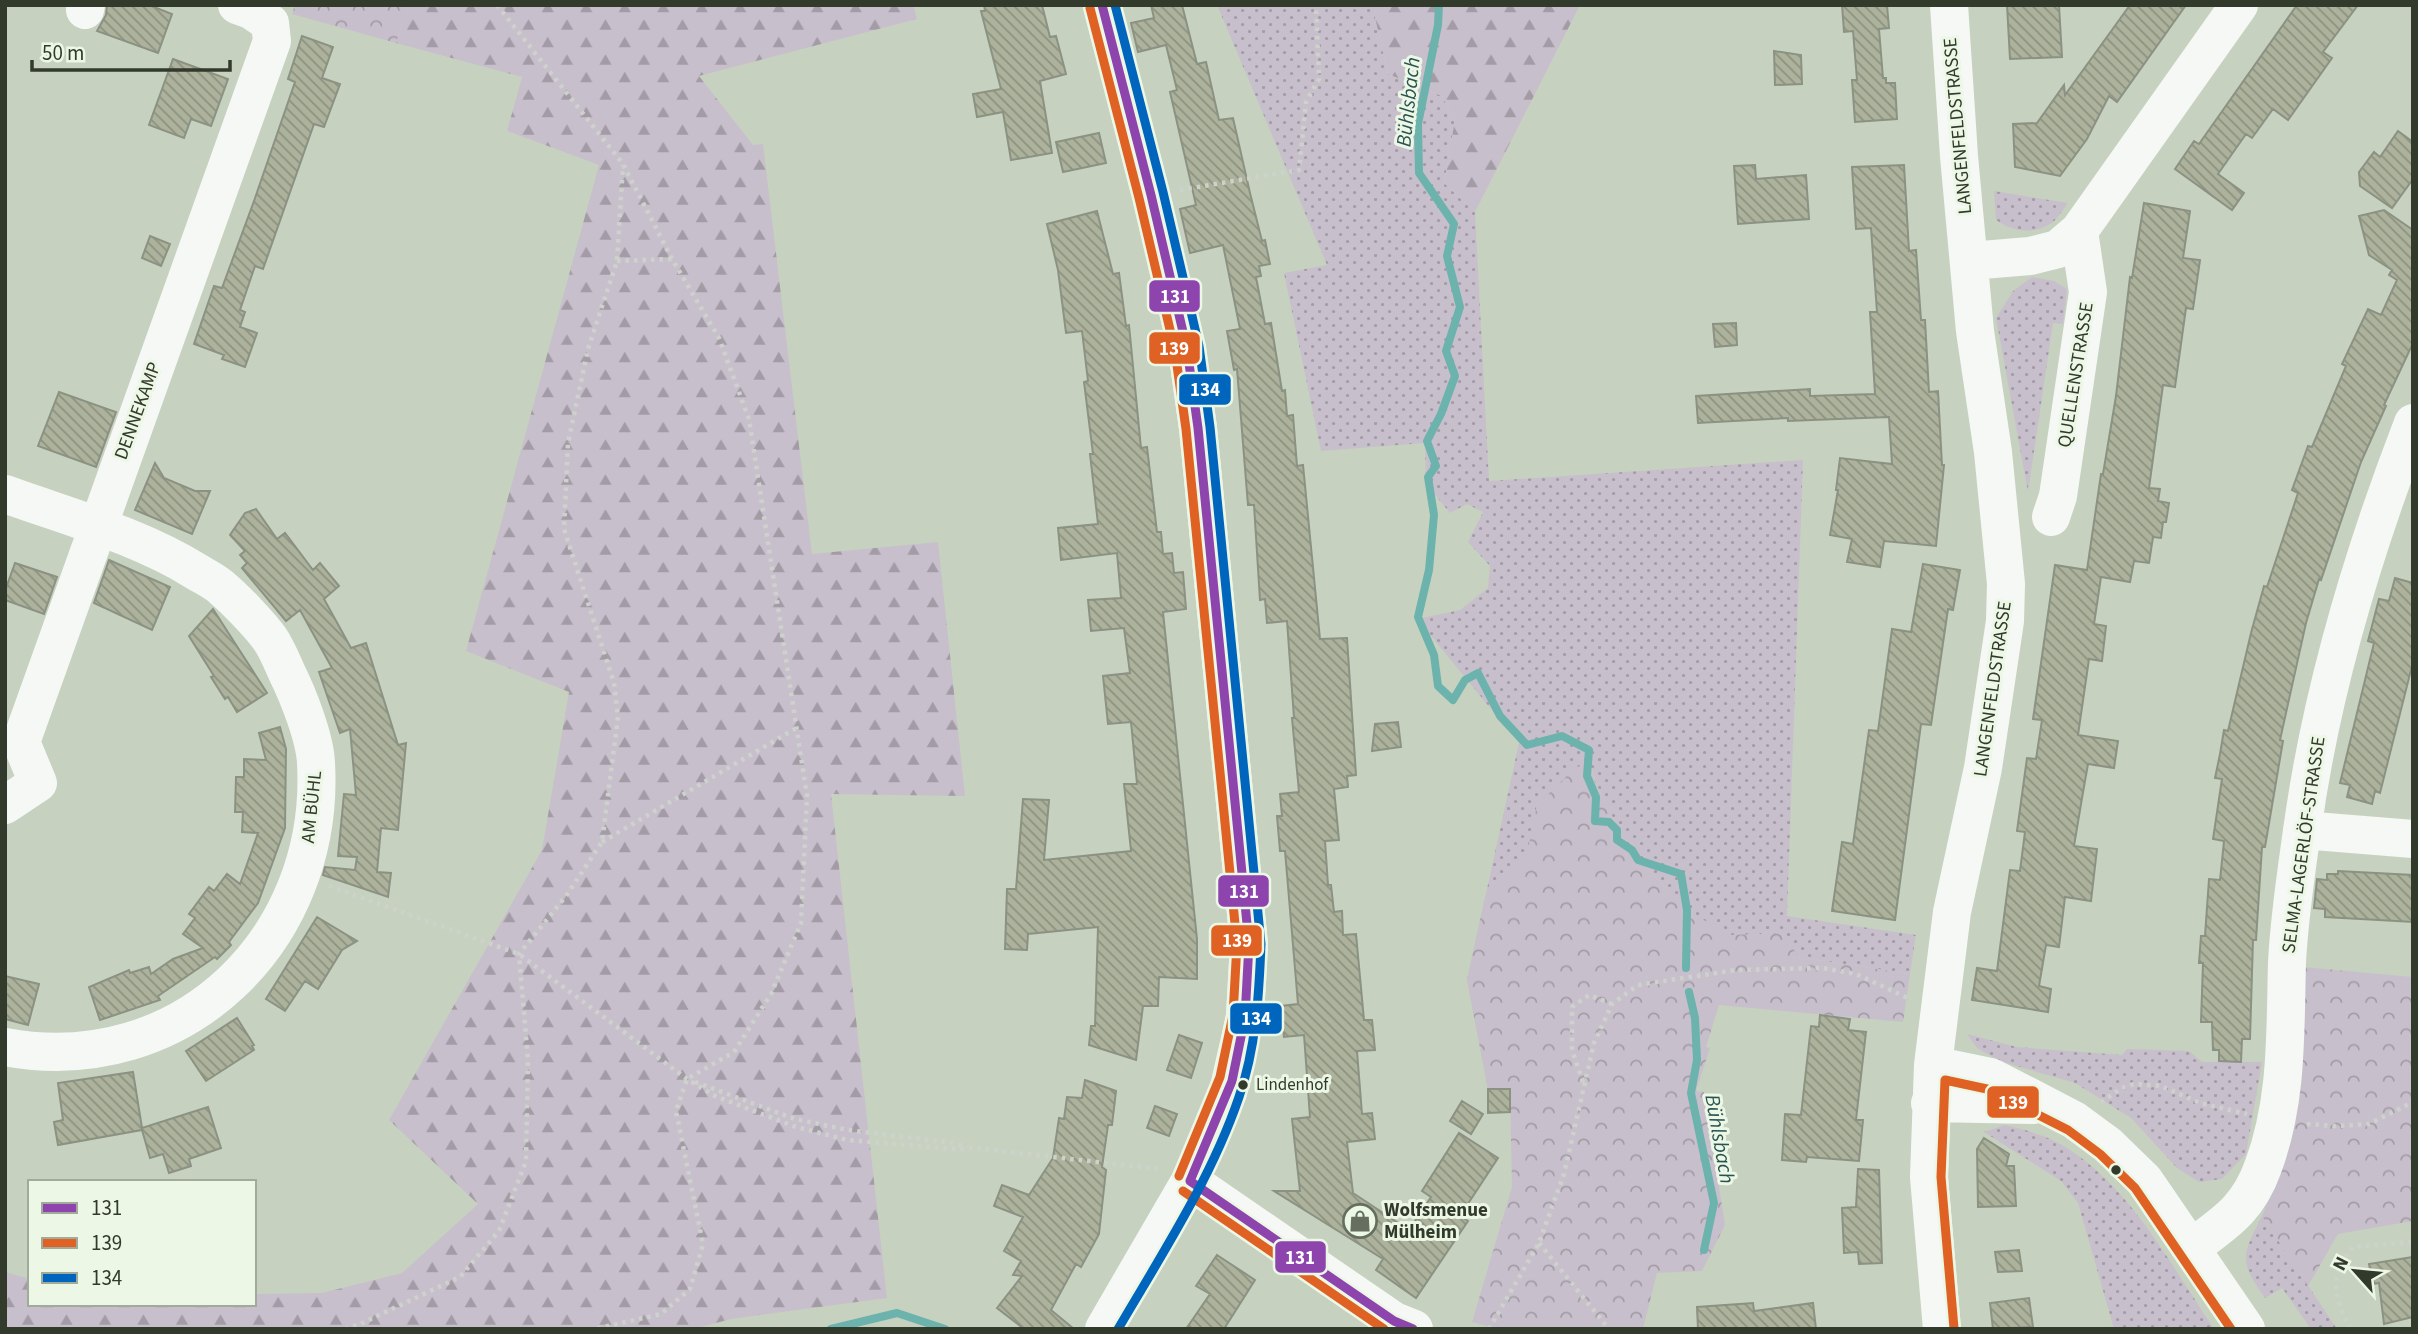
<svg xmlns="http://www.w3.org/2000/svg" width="2418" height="1334" viewBox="0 0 2418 1334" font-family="'Source Sans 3',sans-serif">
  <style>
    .grass { fill: url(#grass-dots) }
    .forest { fill: url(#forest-firs) }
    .park { fill: url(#park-crowns) }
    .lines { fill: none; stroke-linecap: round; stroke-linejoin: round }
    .stream { stroke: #6bb3ac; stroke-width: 8 }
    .building { fill: url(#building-back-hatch); stroke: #8c9283; stroke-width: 2 }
    .path { stroke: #ced2cc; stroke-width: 4.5; stroke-dasharray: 3.5 5; stroke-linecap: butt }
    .minor { stroke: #f6f8f5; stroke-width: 38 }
    .bus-1-casing { stroke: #ecf7e5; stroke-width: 14 }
    .bus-2-casing { stroke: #ecf7e5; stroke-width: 14 }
    .bus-3-casing { stroke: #ecf7e5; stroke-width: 14 }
    .bus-1 { stroke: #8e44ad; stroke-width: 9 }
    .bus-2 { stroke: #df6123; stroke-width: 9 }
    .bus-3 { stroke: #0065bd; stroke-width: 9 }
    .bus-dot { fill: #323a2c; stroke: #ecf7e5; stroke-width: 2.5 }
    .labels { text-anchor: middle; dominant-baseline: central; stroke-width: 6; stroke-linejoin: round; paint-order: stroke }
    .bus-label { font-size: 17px; fill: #323a2c; stroke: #ecf7e5; text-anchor: start }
    .street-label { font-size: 19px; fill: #323a2c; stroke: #ecf7e5 }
    .poi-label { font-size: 19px; font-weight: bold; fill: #323a2c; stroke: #ecf7e5; text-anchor: start }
    .water-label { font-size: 21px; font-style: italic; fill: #285352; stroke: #ecf7e5 }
    .line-badge { stroke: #ecf7e5; stroke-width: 2.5 }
    .badge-label { font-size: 19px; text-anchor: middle; font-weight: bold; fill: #fff }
  </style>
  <defs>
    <pattern id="grass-dots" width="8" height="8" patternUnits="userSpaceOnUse" patternTransform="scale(1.75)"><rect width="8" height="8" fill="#c8bfcc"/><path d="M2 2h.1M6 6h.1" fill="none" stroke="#a39ca6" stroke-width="1.8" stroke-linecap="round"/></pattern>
    <pattern id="forest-firs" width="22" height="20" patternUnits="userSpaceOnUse" patternTransform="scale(1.75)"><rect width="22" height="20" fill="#c8bfcc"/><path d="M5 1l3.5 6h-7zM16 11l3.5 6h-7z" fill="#a39ca6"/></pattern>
    <pattern id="park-crowns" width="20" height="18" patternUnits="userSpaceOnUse" patternTransform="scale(1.75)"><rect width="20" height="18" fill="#c8bfcc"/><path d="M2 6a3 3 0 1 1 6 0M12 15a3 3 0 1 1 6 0" fill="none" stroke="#a39ca6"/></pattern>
    <pattern id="building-back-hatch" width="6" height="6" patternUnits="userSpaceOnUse" patternTransform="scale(1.75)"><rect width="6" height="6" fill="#acb29c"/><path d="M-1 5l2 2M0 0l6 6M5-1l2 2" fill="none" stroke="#8d927f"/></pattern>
  </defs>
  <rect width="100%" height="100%" fill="#c6d2bf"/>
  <path class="grass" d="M1217 5H1381L1374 13 1388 74 1442 96 1455 120 1444 183 1475 212 1489 481 1803 460 1787 916 1916 935 1910 974 1798 957 1722 964 1667 890 1626 844 1599 790 1590 764 1537 805C1517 906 1515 1010 1510 1112V1089H1488L1467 980 1519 743 1417 619 1460 610 1488 588 1490 566 1468 542 1483 512 1467 504 1450 513 1426 484 1425 443 1321 451 1284 273 1327 265Z
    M1994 191 2068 203C2063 209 2057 220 2050 224 2032 235 2011 231 1996 220Z
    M2032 277 2054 281 2067 289 2063 324 2053 323 2028 492 1996 318 2013 291Z
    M1967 1034 2017 1047 2122 1055 2127 1049 2189 1051 2202 1062H2262L2246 1154 2222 1179 2199 1182 2177 1168 2131 1118 2075 1083 2000 1061 1977 1048Z
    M2005 1125C2027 1130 2052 1137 2070 1150 2132 1190 2173 1268 2214 1329H2114L2078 1203 2061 1181 1984 1132Z
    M2262 1216 2337 1329H2307L2309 1326 2282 1288 2265 1298C2238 1260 2242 1256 2262 1216Z"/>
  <path class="forest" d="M408 5H913L917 19 699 76 753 145 763 144 812 554 938 542 965 796 831 794 887 1298 731 1319 693 1329H5V1272L30 1279V1304H254V1294L322 1293 402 1273 478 1204 389 1120 542 850 569 692 466 651 599 165 507 131 522 77 396 43Z
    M1381 5H1580L1475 212 1444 183 1455 120 1442 96 1388 74 1374 13Z"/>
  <path class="park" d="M295 5H408L396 43 292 14Z
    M1589 764 1599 790 1626 844 1682 907 1729 935 1784 933 1798 957 1910 974 1903 1022 1719 1005 1706 1047 1710 1048 1696 1091 1704 1092 1725 1225 1702 1271 1657 1273 1643 1329H1497L1472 1322 1512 1187 1510 1090 1488 1089 1467 980 1485 897 1526 858 1537 805 1577 766Z
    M2303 967 2413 977V1221L2338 1234 2308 1286 2262 1216 2287 1150Z"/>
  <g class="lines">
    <path class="stream" d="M1439 5 1438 25 1418 124 1419 173 1454 224 1447 256 1460 307 1446 351 1455 376 1441 414 1427 441 1436 466 1428 477 1434 515 1429 570 1418 617 1434 655 1438 686 1453 700 1465 680 1478 673 1500 716 1527 745 1562 736 1589 750 1587 776 1596 797 1595 821 1609 822 1617 830V840L1632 850 1638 860 1681 874 1687 910 1686 968
      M1689 992 1695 1018 1697 1060 1691 1093 1714 1203 1704 1250
      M831 1329 897 1313 945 1329"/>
  </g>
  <path class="building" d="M107 5H149L172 14 158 53 97 31 106 15Z
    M984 5H1042L1050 37 1056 36 1066 74 1040 81 1052 153 1011 160 1003 112 977 117 973 94 1001 89 981 11H985Z
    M1151 5H1182L1197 64 1206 62 1219 120 1233 118 1250 193 1262 241 1265 240 1270 264 1259 266 1261 276 1256 277 1265 324 1271 323 1282 391 1285 390 1287 416 1293 415 1297 466 1303 465 1320 639 1347 638 1356 775 1347 776 1348 787 1334 789 1339 840 1325 841 1328 885H1331L1334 912 1342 911 1343 935 1356 934 1364 1020H1372L1375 1050 1357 1051 1362 1114 1372 1113 1375 1139 1347 1142 1353 1193 1409 1230 1431 1197 1422 1191 1459 1133 1498 1158 1460 1216 1468 1221 1416 1298 1376 1270 1383 1259 1274 1191H1300L1292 1119 1310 1117 1304 1035 1284 1037 1281 1006 1298 1004 1285 851H1280L1277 816H1282L1280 794 1299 792 1292 718H1294L1287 621 1267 623 1265 599 1260 600 1254 505H1248L1237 369 1234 370 1227 331 1240 329 1223 245 1190 253 1180 209 1196 205 1170 92 1177 90 1166 45 1138 52 1131 23 1154 18Z
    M1842 5H1887L1889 28 1879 29 1883 78H1886V83H1895L1897 119 1855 122 1852 80H1857L1853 31 1844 32Z
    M2007 5H2059L2062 57 2010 59Z
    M2130 5H2186L2117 102 2109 96 2087 139 2060 176 2015 167 2013 124 2037 123 2064 85 2065 95Z
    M2297 5H2358L2323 52 2332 58 2288 120 2273 109 2252 138 2246 134 2218 174 2244 193 2232 210 2175 169 2194 141 2199 144Z
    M302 36 333 47 322 78 340 84 324 127 314 124 263 269 255 266 240 310 245 312 240 327 257 333 245 367 222 359 224 355 194 344 214 286 222 288 254 201 295 82 288 79Z
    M1774 51 1801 55 1802 84 1775 85Z
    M173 59 228 79 211 126 191 119 184 138 149 125Z
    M2398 131 2413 142V179L2392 208 2360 186 2359 172 2374 152 2380 157Z
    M1099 133 1106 163 1063 172 1056 142Z
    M1755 165 1756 179 1806 175 1809 219 1738 224 1734 166Z
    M1904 165 1909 251 1916 250 1921 320H1925L1929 392 1938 391 1942 465H1944L1936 546 1884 541 1880 567 1847 562 1852 539 1830 535 1838 490H1836L1840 458 1892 464 1889 417 1788 421V418L1698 423 1696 396 1810 389V396L1875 394 1870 312H1877L1871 228 1856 229 1852 167Z
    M2144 203 2190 211 2183 258 2200 260 2193 309 2186 308 2175 387 2163 385 2149 488 2160 489 2158 501 2169 503 2166 522H2163L2161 538 2153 537 2149 563 2134 561 2130 582 2101 577 2094 624 2106 626 2102 661 2089 659 2078 735 2118 741 2114 768 2088 764 2082 798 2074 846 2097 849 2091 901 2065 897 2059 947 2046 945 2039 986 2051 989 2048 1012 1972 1000 1977 968 1997 971 2010 870 2020 871 2025 832 2017 831 2027 758 2036 759 2042 720 2033 719 2055 565 2087 570 2101 474H2103L2116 396 2130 277 2132 278Z
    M2384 210 2413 230V343L2384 405 2386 406 2361 462 2321 580 2319 579 2306 623 2280 740 2283 741 2265 847H2262L2256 940H2253L2250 1039H2242L2241 1062 2219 1061V1050H2213L2212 1022H2201L2203 963H2199L2201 936H2205L2209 879 2220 880 2224 841 2213 839 2222 779 2215 778 2220 754 2224 730 2228 731 2251 633 2264 586 2267 587 2298 493 2292 490 2308 446 2312 447 2346 366 2342 364 2368 309 2381 315 2397 280 2389 275 2392 270 2369 255 2359 216Z
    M1097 211 1113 274 1119 273 1126 326 1129 325 1141 448 1147 447 1157 532H1161L1163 554 1172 553 1174 573 1183 572 1186 609 1163 612 1197 939V979L1159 977 1158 1006H1143L1136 1060 1089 1045 1091 1026H1095L1098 927 1028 934 1027 950 1005 949 1007 889H1016L1023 799 1049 800 1044 860 1131 851 1124 784H1137L1131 722 1108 724 1103 676 1130 673 1124 628 1091 631 1088 600 1121 598 1117 553 1061 560 1058 528 1098 524 1090 454H1093L1084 382 1088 381 1082 331 1066 333 1058 270 1047 224Z
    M150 236 170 244 161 266 142 258Z
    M1736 323 1737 345 1715 347 1713 324Z
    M59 392 116 412 96 467 38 446Z
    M155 463 164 478 195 491H210L192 534 135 510Z
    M256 509 277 539 285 533 313 570 320 563 339 586 324 599 351 648 366 643 398 745 406 743 398 830 381 828 377 872 391 873 388 897 323 875 325 867 355 870 357 857 338 856 344 794 356 795 350 729 340 733 319 672 332 668 300 610 286 621 242 568 247 563 240 555 245 551 230 535 245 513Z
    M109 560 170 587 152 630 94 603Z
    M15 563 57 577 44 614 5 600V591Z
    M1923 564 1960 570 1953 610 1948 609 1931 725 1921 724 1895 920 1832 911 1842 842 1853 844 1869 730 1878 731 1892 629 1911 632Z
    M2395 578 2413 583V662L2380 793 2375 791 2372 804 2347 797 2350 785 2340 783 2374 643 2368 641 2379 599 2389 601Z
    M213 609 267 693 237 712 228 697 225 699 211 677 214 676 189 636Z
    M1398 722 1401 747 1372 751 1375 724Z
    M280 727 286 749 285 828 258 903 229 942 231 945 217 959 215 957 158 996 160 1000 100 1020 89 987 129 970 130 973 149 967 151 974 173 959 203 948 183 934 195 918 189 914 209 887 214 891 227 874 240 884 258 833 242 832 243 812H235L236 777H244V759L266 760 259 733Z
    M2338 871 2413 875V922L2325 917V909L2314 908 2317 879 2327 880V874H2338Z
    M317 917 357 941 342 950 318 989 305 981 285 1011 266 999Z
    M5 976 39 984 28 1025 5 1019Z
    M1820 1015 1850 1019 1848 1030 1866 1032 1856 1120H1863L1859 1161 1807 1157 1806 1162 1782 1160 1785 1114 1801 1115 1811 1026 1819 1027Z
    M237 1018 254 1045 252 1046 254 1050 206 1081 186 1051Z
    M1179 1035 1202 1043 1191 1078 1167 1070Z
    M133 1072 142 1128 208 1107 221 1148 189 1159 191 1166 169 1173 163 1154 150 1158 142 1130 58 1145 54 1122 63 1120 58 1083Z
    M1085 1080 1116 1091 1112 1125H1108L1102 1167 1106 1170 1099 1234 1081 1267 1076 1264 1051 1310 1074 1329H1024L997 1308 1022 1276 1013 1275 1021 1261 1004 1251 1023 1217 994 1206 1002 1185 1029 1195 1053 1158 1059 1118 1064 1119 1067 1097 1082 1098Z
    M1488 1089H1510V1112L1488 1113Z
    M1462 1101 1483 1114 1471 1134 1450 1121Z
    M1155 1106 1177 1114 1169 1136 1147 1128Z
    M1984 1138 2009 1154 2006 1166H2014L2016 1206 1978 1207 1977 1149Z
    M1858 1169 1879 1170 1882 1263 1859 1264 1858 1252 1844 1253 1842 1208 1856 1207Z
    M2019 1250 2022 1271 1998 1272 1995 1252Z
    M1217 1255 1255 1280 1224 1329H1186L1210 1294 1196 1286Z
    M2413 1257V1317L2384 1324 2379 1283 2373 1284 2369 1264Z
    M2029 1298 2033 1327 1993 1329 1990 1303Z
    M1753 1303 1754 1311 1813 1303 1816 1329H1698L1697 1307Z"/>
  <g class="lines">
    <path class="path" d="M497 5 623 164 672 259 719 338 749 419 807 796 801 923 771 994 734 1052 687 1079 676 1111 703 1244 690 1289 661 1314 595 1329
      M1180 190 1299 170 1306 102 1319 79 1316 5
      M617 261 672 259
      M602 842 798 727
      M329 886 519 954 687 1079 715 1096 793 1126 847 1140 954 1149 974 1148 1159 1169
      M695 1082 795 1119 848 1130 954 1143 967 1147
      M1583 1082 1572 1050V1007L1589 995 1612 1004
      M2101 1102 2122 1088 2134 1084 2161 1086 2200 1103 2247 1114
      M2307 1124 2335 1126 2369 1124 2413 1102
      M1539 1243 1609 1329
      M345 1329 358 1325 460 1277 499 1231 526 1161 528 1060 519 954 566 896 602 842 618 717 614 683 564 529 568 443 588 349 617 261 623 165
      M1489 1329 1539 1243 1564 1174 1594 1043 1612 1004 1638 985 1736 970 1822 968 1856 974 1910 999
      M2350 1329C2334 1297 2328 1276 2353 1247L2413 1242"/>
    <path class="minor" d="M1102 5 1151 195 1187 349 1198 428 1249 944 1245 1017 1228 1092 1190 1181 1104 1329
      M85 10 86 5
      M1970 261 2030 256 2058 249 2079 231 2239 5
      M5 494C69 517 139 536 197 572 205 577 216 582 223 589 236 600 261 626 270 639 277 649 282 662 287 673 298 695 315 738 316 763 326 939 182 1080 5 1047
      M2051 517 2058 496 2088 292 2079 231
      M5 805 38 783 21 742 272 41 270 23 251 10 237 5
      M2302 830 2413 839
      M1933 1065 1991 1077 2074 1120 2108 1145 2144 1180 2246 1329
      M1930 1103 2033 1105
      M1190 1181 1394 1321 1414 1329
      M2191 1248C2226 1222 2248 1209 2263 1167 2288 1100 2285 1032 2287 963 2289 919 2296 874 2302 831 2321 691 2362 555 2413 423
      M1942 1329 1929 1177 1933 1065 1952 912 1983 768 2005 621 2006 584 1993 452 1975 331 1959 156 1949 5"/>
    <g class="bus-1-casing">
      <path id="bus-1" d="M1102 5 1151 195 1187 349 1198 428 1249 944 1245 1017 1232 1081 1190 1181
        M1190 1181 1394 1321 1413 1329"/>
    </g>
    <g class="bus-2-casing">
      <path id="bus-2" d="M1090 8 1139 198 1175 351 1186 429 1237 944 1233 1015 1220 1077 1179 1176
        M1183 1191 1384 1329
        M1954 1328 1941 1177 1945 1080 1987 1089 2068 1130 2100 1154 2135 1188 2231 1329"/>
    </g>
    <g class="bus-3-casing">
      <path id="bus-3" d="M1115 5 1163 192 1199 346 1210 427 1261 944C1259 995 1256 1048 1239 1097 1211 1179 1162 1254 1118 1329"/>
    </g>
    <use href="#bus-1" class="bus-1"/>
    <use href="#bus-2" class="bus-2"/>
    <use href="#bus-3" class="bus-3"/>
  </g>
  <defs>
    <g id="shop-ring" transform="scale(1.75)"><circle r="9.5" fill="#ecf7e5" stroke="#666f5f" stroke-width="1.5"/><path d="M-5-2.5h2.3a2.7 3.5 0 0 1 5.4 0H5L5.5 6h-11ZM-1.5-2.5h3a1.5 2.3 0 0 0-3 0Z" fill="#666f5f"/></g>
  </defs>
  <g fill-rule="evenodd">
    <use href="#shop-ring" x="1360" y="1221"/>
  </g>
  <g class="bus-dot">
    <circle cx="1243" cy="1085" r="6"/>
    <circle cx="2116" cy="1170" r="6"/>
  </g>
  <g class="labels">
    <g class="bus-label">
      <text x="1256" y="1085">Lindenhof</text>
    </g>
    <g class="street-label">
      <text transform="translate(1958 126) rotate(-95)">LANGENFELDSTRASSE</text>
      <text transform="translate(2076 375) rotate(-81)">QUELLENSTRASSE</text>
      <text transform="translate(138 411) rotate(-70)">DENNEKAMP</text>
      <text transform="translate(1993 689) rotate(-82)">LANGENFELDSTRASSE</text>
      <text transform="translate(312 807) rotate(-84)">AM BÜHL</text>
      <text transform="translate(2304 845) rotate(-82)">SELMA-LAGERLÖF-STRASSE</text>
    </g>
    <g class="poi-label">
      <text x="1384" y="1210">Wolfsmenue<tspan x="1384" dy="22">Mülheim</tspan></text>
    </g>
    <g class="water-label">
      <text transform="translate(1408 102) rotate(-84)">Bühlsbach</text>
      <text transform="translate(1720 1139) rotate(80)">Bühlsbach</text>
    </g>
  </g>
  <g class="line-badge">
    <rect x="1148" y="279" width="53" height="34" rx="7" fill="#8e44ad"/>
    <rect x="1148" y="331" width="53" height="34" rx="7" fill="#df6123"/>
    <rect x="1178" y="373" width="54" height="33" rx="7" fill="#0065bd"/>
    <rect x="1217" y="874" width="53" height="34" rx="7" fill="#8e44ad"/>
    <rect x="1210" y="924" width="53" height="33" rx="7" fill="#df6123"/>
    <rect x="1229" y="1002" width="54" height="33" rx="7" fill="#0065bd"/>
    <rect x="1986" y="1085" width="54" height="34" rx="7" fill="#df6123"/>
    <rect x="1274" y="1240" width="53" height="34" rx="7" fill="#8e44ad"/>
  </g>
  <g class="badge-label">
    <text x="1175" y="303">131</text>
    <text x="1174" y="355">139</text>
    <text x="1205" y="396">134</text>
    <text x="1244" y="898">131</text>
    <text x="1237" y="947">139</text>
    <text x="1256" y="1025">134</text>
    <text x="2013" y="1109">139</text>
    <text x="1300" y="1264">131</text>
  </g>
  <rect width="2418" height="1334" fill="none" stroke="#323a2c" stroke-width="14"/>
  <rect x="28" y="1180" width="228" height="126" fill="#ecf7e5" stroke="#a2ab9b" stroke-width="2"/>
  <rect x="42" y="1203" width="35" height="10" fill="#8e44ad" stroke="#a2ab9b" stroke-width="2"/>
  <text x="91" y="1215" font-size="21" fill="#323a2c">131</text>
  <rect x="42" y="1238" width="35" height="10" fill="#df6123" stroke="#a2ab9b" stroke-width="2"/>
  <text x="91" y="1250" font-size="21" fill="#323a2c">139</text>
  <rect x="42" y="1273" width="35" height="10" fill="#0065bd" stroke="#a2ab9b" stroke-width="2"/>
  <text x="91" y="1285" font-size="21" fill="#323a2c">134</text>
  <g transform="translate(2355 1271) rotate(297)" stroke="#ecf7e5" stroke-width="5" paint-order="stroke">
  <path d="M0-5L12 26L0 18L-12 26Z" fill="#323a2c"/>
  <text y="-10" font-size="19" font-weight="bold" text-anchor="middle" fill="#323a2c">N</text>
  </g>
  <path d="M32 60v10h198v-10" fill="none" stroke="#323a2c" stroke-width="3.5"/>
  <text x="42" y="60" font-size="21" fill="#323a2c" stroke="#ecf7e5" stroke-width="5" paint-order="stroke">50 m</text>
</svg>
